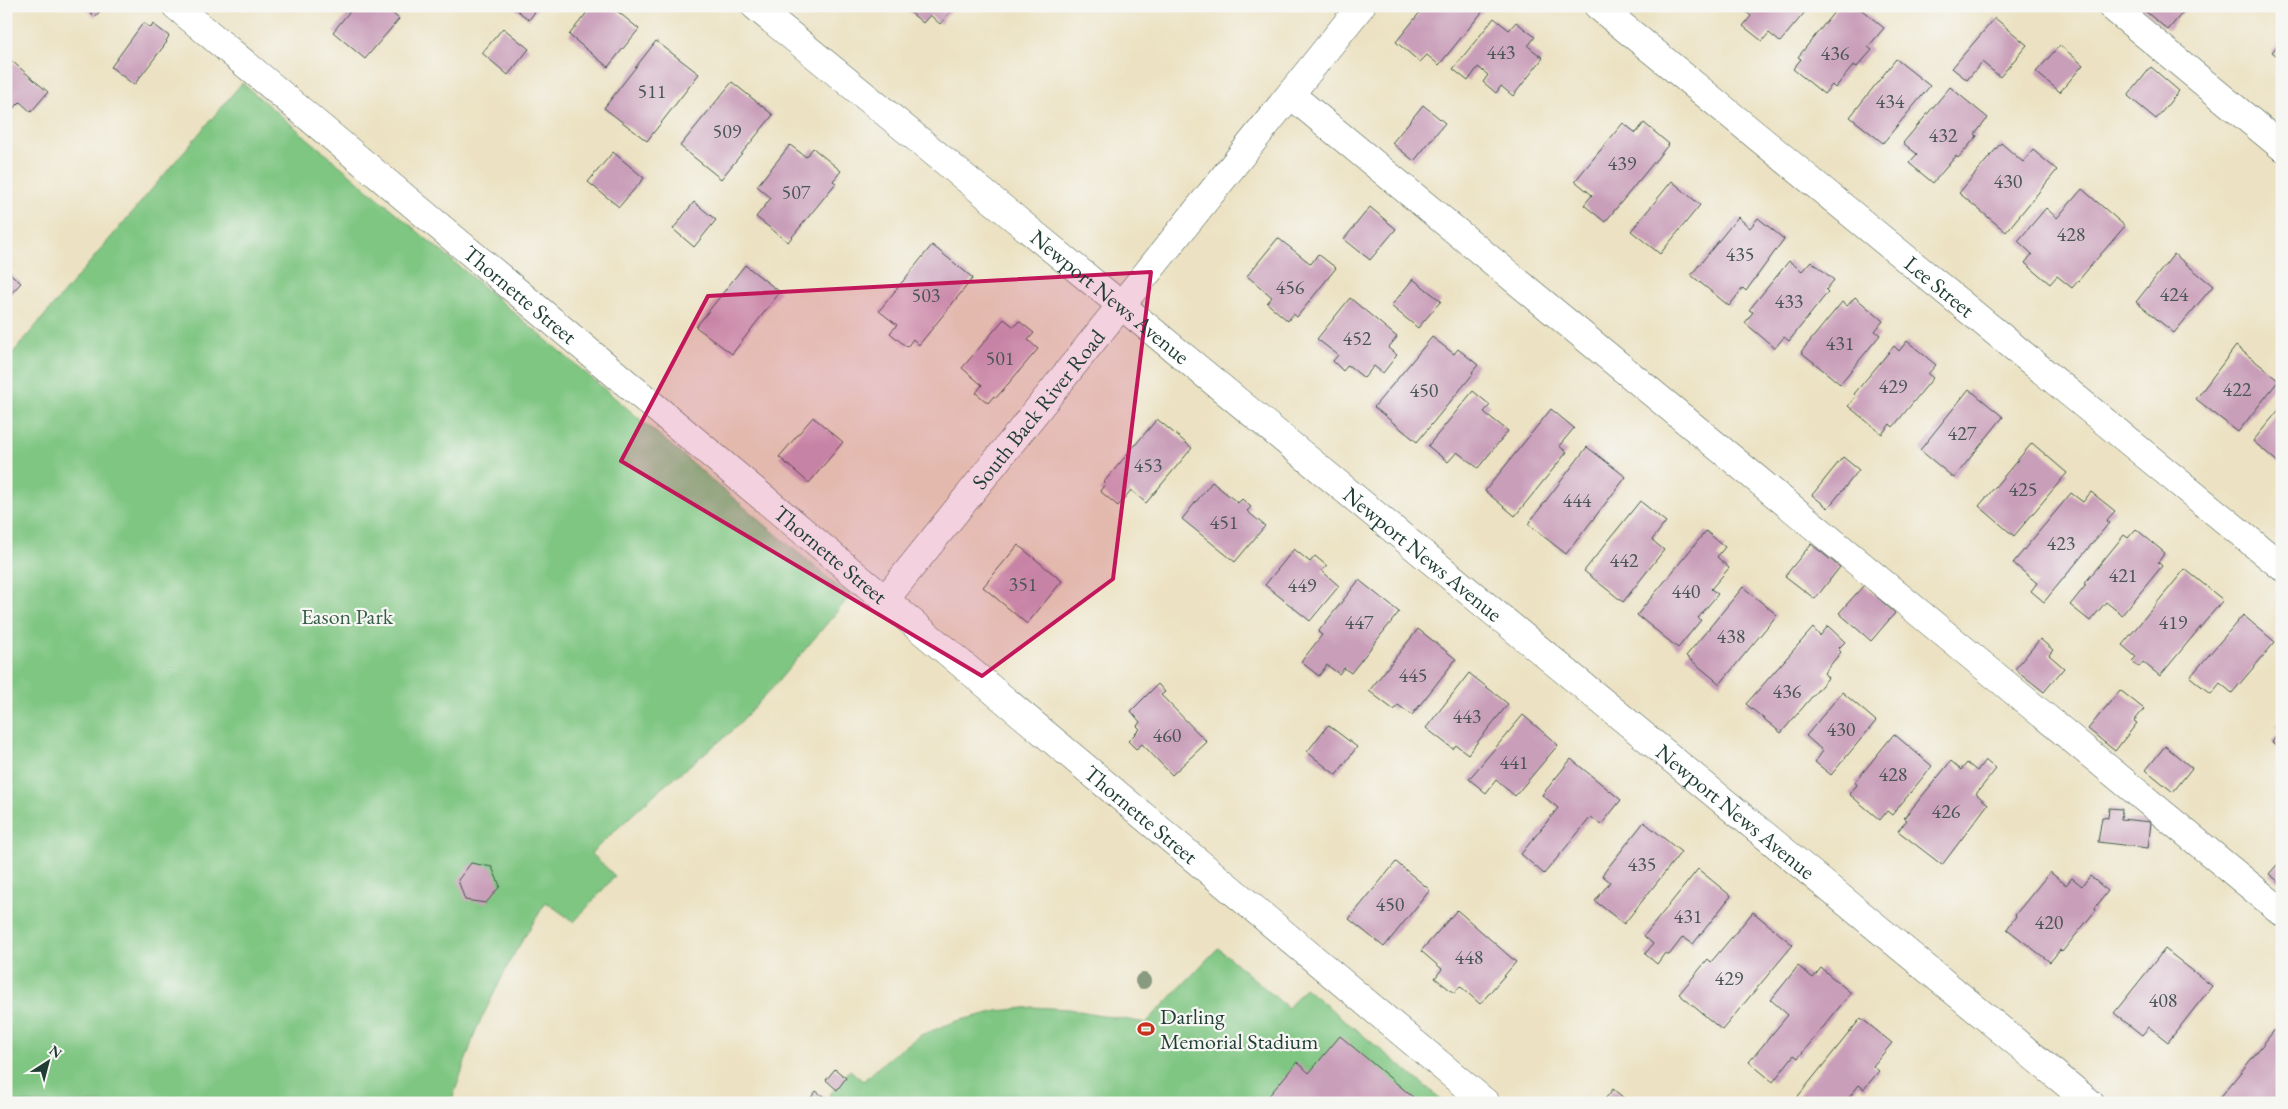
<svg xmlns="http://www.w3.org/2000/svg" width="2288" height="1109" viewBox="0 0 2288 1109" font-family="'EB Garamond',serif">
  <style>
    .green { fill: #7fc682; stroke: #4f825b }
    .building { fill: #c99eb9 }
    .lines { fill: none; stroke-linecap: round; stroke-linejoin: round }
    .minor-casing { stroke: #3e5649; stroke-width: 29 }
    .minor { stroke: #fff; stroke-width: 28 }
    .tree { fill: #889a7f }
    .marked { fill: #c2185b; fill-opacity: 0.2; stroke: #c2185b; stroke-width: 4; stroke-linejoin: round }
    .labels { text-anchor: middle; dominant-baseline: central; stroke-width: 4.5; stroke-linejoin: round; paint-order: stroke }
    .number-label { font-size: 20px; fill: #4a5555 }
    .street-label { font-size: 22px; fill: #1f3d34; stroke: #f6f6f2 }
    .park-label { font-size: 22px; fill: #375f48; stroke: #f6f6f2 }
    .poi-label { font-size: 22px; fill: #1f3d34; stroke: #f6f6f2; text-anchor: start }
  </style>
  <rect width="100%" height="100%" fill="#f6f6f2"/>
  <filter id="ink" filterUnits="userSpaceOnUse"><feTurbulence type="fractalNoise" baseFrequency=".02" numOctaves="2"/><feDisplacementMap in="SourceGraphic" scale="10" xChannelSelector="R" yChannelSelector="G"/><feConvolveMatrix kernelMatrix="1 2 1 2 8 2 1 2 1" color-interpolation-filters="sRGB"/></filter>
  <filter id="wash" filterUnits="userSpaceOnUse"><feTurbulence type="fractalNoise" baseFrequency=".0096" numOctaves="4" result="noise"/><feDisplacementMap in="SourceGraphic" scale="20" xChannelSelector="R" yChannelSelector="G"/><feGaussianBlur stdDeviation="1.12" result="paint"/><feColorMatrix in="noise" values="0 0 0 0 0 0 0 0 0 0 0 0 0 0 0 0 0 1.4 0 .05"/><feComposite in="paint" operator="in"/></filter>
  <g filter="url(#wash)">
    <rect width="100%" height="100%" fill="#ece2c3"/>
    <path class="green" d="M242 83 841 589 851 595 775 685 731 732 659 790 591 853 615 876 574 922 546 902 511 959 476 1030 451 1103H6V361Z
      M1218 948 1288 1008 1305 988 1446 1103H823L850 1070 863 1081 890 1057 921 1035 957 1021 998 1011 1033 1007 1068 1009 1146 1023Z"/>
    <g id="blocks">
      <path class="building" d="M83 6H104L95 17Z
        M354 6H384L399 19 365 59 333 32Z
        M512 6H539L529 20Z
        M592 6H611L639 29 608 67 569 35Z
        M903 6H955L940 24 930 15 923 23Z
        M1425 6H1487L1439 65 1427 55 1420 62 1396 42Z
        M1739 6H1810L1780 42 1769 33 1762 41 1743 26 1751 16Z
        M1839 6H1857L1884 28 1868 47 1872 50 1857 67 1854 65 1835 88 1832 85 1824 94 1793 69 1801 59 1798 57Z
        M2139 6H2188L2168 30Z
        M1494 18 1509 30 1516 22 1535 37 1528 46 1543 58 1513 96 1501 86 1496 93 1483 82 1488 75 1478 67 1468 81 1453 69Z
        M1995 18 2027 45 2000 77 1982 62 1967 80 1952 68Z
        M143 23 151 28 153 24 169 36 166 41 167 42 134 85 111 67Z
        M503 28 529 49 508 75 482 53Z
        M2282 40V60L2272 52Z
        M656 41 699 74 647 141 604 108Z
        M2060 45 2083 65 2060 92 2036 72Z
        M6 56 48 92 31 112 20 102 6 116Z
        M1896 59 1930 86 1883 143 1850 117Z
        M2151 67 2179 91 2156 119 2128 96Z
        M732 82 773 115 721 179 680 146Z
        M1950 87 1988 118 1975 134 1977 136 1958 158 1956 156 1933 183 1909 163 1917 154 1903 143Z
        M1423 105 1445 123 1414 161 1392 143Z
        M1623 123 1636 133 1644 123 1669 144 1605 222 1584 205 1592 195 1575 181Z
        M2001 143 2023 162 2033 150 2057 170 2006 232 1959 193Z
        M790 145 806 157 813 148 841 171 833 181 836 183 788 242 756 217 771 198 757 186Z
        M613 152 644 178 619 207 588 182Z
        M1672 181 1700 205 1660 254 1631 231Z
        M2082 189 2125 226 2072 288 2057 276 2050 284 2025 263 2032 254 2018 241 2046 208 2057 218Z
        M694 202 716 220 694 247 673 229Z
        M1370 207 1396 229 1370 260 1344 239Z
        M1738 217 1750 228 1758 218 1784 239 1746 291 1743 288 1729 306 1691 275Z
        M1278 238 1311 264 1318 254 1336 268 1297 317 1293 314 1288 321 1267 303 1272 297 1247 276Z
        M932 245 973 278 919 345 913 339 907 347 890 333 897 325 879 311Z
        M2174 254 2213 286 2174 333 2136 302Z
        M1789 261 1802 271 1811 261 1834 280 1826 290 1828 292 1789 341 1784 337 1775 348 1745 323 1753 312 1749 310Z
        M745 265 780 292 732 354 696 327Z
        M6 270 21 283 6 299Z
        M1413 279 1441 301 1418 328 1391 306Z
        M1855 297 1883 321 1875 331 1880 335 1840 384 1801 352 1842 302 1847 306Z
        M1350 298 1397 337 1388 348 1397 355 1383 373 1374 366 1364 378 1348 365 1343 371 1333 361 1338 355 1317 339Z
        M1004 319 1014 327 1019 321 1034 333 1028 340 1038 349 996 398 994 396 988 403 976 393 982 385 962 368Z
        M1432 337 1454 354 1458 349 1478 365 1472 372 1473 374 1417 442 1374 407Z
        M1907 341 1936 365 1928 374 1933 378 1893 427 1890 424 1882 434 1848 406 1856 396 1854 394 1894 346 1899 351Z
        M2236 346 2279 380 2238 432 2196 399Z
        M1969 389 2003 417 1954 478 1920 450Z
        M1473 391 1490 405 1484 412 1508 431 1478 468 1457 452 1448 462 1428 446Z
        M2282 406V461L2280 464 2253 441Z
        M1551 409 1574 428 1559 446 1567 452 1515 516 1485 491Z
        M813 417 843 442 809 483 779 457Z
        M1157 419 1192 448 1146 503 1131 490 1118 506 1100 491 1105 484 1104 482Z
        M2032 443 2067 473 2014 536 1979 506Z
        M1587 447 1626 477 1566 554 1528 524Z
        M1843 457 1859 470 1828 508 1812 495Z
        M1212 482 1238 503 1242 499 1251 507 1247 511 1265 526 1235 562 1182 519Z
        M2091 492 2115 511 2106 521 2109 523 2044 602 2031 591 2037 583 2013 563 2071 493 2083 502Z
        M1640 501 1666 522 1652 540 1664 550 1623 602 1584 571Z
        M2136 529 2165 553 2158 562 2162 566 2122 615 2106 602 2090 621 2070 605 2086 585 2084 584 2124 535 2128 538Z
        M1706 531 1725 547 1717 557 1729 568 1711 589 1718 594 1698 618 1701 620 1678 648 1637 615Z
        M1811 544 1840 567 1815 599 1785 576Z
        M1018 545 1062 581 1027 624 983 587Z
        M1294 549 1310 562 1315 556 1327 566 1322 571 1339 586 1310 621 1265 585Z
        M2185 569 2223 600 2160 676 2143 662 2139 667 2132 661 2136 657 2122 645Z
        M1359 580 1399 612 1351 673 1344 668 1339 674 1327 665 1319 676 1301 662 1322 635 1318 632Z
        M1864 585 1895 613 1871 641 1839 613Z
        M1743 587 1777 615 1720 684 1686 656Z
        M2243 615 2275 642 2232 693 2220 683 2211 694 2190 677Z
        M1828 626 1845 642 1838 649 1841 652 1824 673 1828 678 1781 733 1746 704 1813 628 1820 636Z
        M1418 629 1456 659 1412 715 1398 705 1394 710 1369 691Z
        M2040 639 2053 650 2049 655 2064 668 2044 692 2015 669Z
        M1469 673 1508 704 1468 754 1456 745 1453 749 1426 728Z
        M1158 684 1165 692 1161 695 1207 742 1172 775 1142 744 1136 749 1128 741 1140 729 1137 726 1140 722 1131 711Z
        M2120 690 2144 709 2134 721 2137 723 2115 751 2088 729Z
        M1842 692 1876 721 1831 775 1815 762 1823 751 1806 736Z
        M1523 715 1558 745 1515 796 1496 780 1486 793 1469 779Z
        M2282 719V750L2272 742 2281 731 2276 726Z
        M1328 725 1357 747 1336 775 1307 752Z
        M1894 734 1932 766 1892 815 1887 811 1880 820 1849 794 1857 785 1855 782Z
        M2165 746 2192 768 2173 792 2146 770Z
        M1571 759 1621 800 1601 825 1591 817 1544 874 1521 854 1558 808 1542 795Z
        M1985 760 1996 769 1976 794 1988 804 1942 865 1898 831 1907 820 1904 818 1951 761 1961 770 1967 763 1977 771Z
        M2109 808 2122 809 2121 819 2151 822 2148 848 2098 842 2102 817 2108 818Z
        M1644 822 1681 852 1624 924 1595 901 1610 882 1602 875Z
        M2282 859V884L2269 874Z
        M1396 862 1430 890 1384 947 1349 919Z
        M471 863 492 867 500 886 486 903 465 900 458 880Z
        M1698 869 1731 896 1693 944 1683 937 1669 955 1665 953 1657 964 1645 954 1653 944 1644 936Z
        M2050 872 2066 885 2072 878 2082 886 2090 876 2108 891 2095 908 2096 910 2062 952 2060 950 2050 962 2007 929 2016 916 2015 915Z
        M1457 910 1516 962 1480 1004 1460 986 1454 993 1435 978 1442 969 1421 951Z
        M1753 912 1793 945 1722 1030 1679 994 1708 959 1711 962Z
        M2165 949 2212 986 2168 1042 2149 1027 2142 1035 2114 1013Z
        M1798 966 1813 978 1821 968 1851 993 1798 1058 1794 1055 1773 1082 1749 1062 1788 1015 1771 1000Z
        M1861 1018 1892 1043 1873 1066 1879 1071 1864 1089 1859 1085 1845 1103H1797L1795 1100Z
        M2277 1027 2282 1031V1103H2224L2219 1099Z
        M1340 1036 1420 1103H1263L1297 1062 1309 1073Z
        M835 1069 846 1078 837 1090 826 1080Z
        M1613 1089 1630 1103H1602Z
        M816 1091 828 1100 826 1103H807Z"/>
    </g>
  </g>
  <g filter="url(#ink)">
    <use href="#blocks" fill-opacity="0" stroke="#3e5649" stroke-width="1"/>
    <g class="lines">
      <g class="minor-casing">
        <g id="minor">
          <path id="s1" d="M176 6 1486 1103"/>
          <path id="s2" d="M755 6 1122 306 2090 1103"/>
          <path id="s3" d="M1598 6 2282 567"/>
          <path d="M2111 6 2282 147"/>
          <path d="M1291 95 2282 912"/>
          <path id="s4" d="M884 601 1361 6"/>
        </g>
      </g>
      <use href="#minor" class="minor"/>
    </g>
    <circle class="tree" cx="1143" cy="981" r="8"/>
  </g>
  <path class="marked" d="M1151 272 1113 579 982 676 621 461 708 296Z"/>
  <defs>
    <g id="stadium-bare" transform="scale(1.35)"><path d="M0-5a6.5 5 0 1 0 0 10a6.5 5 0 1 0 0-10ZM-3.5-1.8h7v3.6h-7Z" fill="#c8321e" stroke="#f6f6f2" stroke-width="2.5" paint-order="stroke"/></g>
  </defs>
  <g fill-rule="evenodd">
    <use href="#stadium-bare" x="1146" y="1029"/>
  </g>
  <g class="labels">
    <g class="number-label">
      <text x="1501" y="52">443</text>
      <text x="1835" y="53">436</text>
      <text x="652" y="91">511</text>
      <text x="1890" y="101">434</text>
      <text x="727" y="131">509</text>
      <text x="1943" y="135">432</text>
      <text x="1622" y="163">439</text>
      <text x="2008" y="181">430</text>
      <text x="796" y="192">507</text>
      <text x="2071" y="234">428</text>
      <text x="1740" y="254">435</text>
      <text x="1290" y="287">456</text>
      <text x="2174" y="294">424</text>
      <text x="926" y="295">503</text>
      <text x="1789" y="301">433</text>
      <text x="1357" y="338">452</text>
      <text x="1840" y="343">431</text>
      <text x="1000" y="358">501</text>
      <text x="1893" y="386">429</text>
      <text x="2237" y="389">422</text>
      <text x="1424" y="390">450</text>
      <text x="1962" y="433">427</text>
      <text x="1148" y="465">453</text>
      <text x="2023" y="489">425</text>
      <text x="1577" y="500">444</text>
      <text x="1224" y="522">451</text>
      <text x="2061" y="543">423</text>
      <text x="1624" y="560">442</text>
      <text x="2123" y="575">421</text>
      <text x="1023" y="584">351</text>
      <text x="1302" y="585">449</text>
      <text x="1686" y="591">440</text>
      <text x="1359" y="622">447</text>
      <text x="2173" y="622">419</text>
      <text x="1731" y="636">438</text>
      <text x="1413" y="675">445</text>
      <text x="1787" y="691">436</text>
      <text x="1467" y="716">443</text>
      <text x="1841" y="729">430</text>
      <text x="1167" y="735">460</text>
      <text x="1514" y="762">441</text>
      <text x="1893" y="774">428</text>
      <text x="1946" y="811">426</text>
      <text x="1642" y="864">435</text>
      <text x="1390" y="904">450</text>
      <text x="1688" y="916">431</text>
      <text x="2049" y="922">420</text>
      <text x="1469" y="957">448</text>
      <text x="1729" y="978">429</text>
      <text x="2163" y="1000">408</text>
    </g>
    <g class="street-label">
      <text stroke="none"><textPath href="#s3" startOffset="442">Lee Street</textPath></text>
      <text stroke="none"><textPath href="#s1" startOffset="449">Thornette Street</textPath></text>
      <text stroke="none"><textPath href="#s2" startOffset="459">Newport News Avenue</textPath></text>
      <text stroke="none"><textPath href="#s4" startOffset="246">South Back River Road</textPath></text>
      <text stroke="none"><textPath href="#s2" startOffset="864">Newport News Avenue</textPath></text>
      <text stroke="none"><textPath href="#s1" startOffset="854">Thornette Street</textPath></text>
      <text stroke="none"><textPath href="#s2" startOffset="1269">Newport News Avenue</textPath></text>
      <text stroke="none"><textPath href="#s1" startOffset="1259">Thornette Street</textPath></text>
    </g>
    <g class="park-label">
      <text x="347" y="616">Eason Park</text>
    </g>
    <g class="poi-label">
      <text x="1160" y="1016">Darling<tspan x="1160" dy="25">Memorial Stadium</tspan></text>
    </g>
  </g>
  <rect width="2288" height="1109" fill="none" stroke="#f6f6f2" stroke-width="25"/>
  <g transform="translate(48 1062) rotate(36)" stroke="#f6f6f2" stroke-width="4" paint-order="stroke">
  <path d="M0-4L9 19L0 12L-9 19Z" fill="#1f3d34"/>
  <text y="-8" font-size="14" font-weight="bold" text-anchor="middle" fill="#1f3d34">N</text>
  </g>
</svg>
